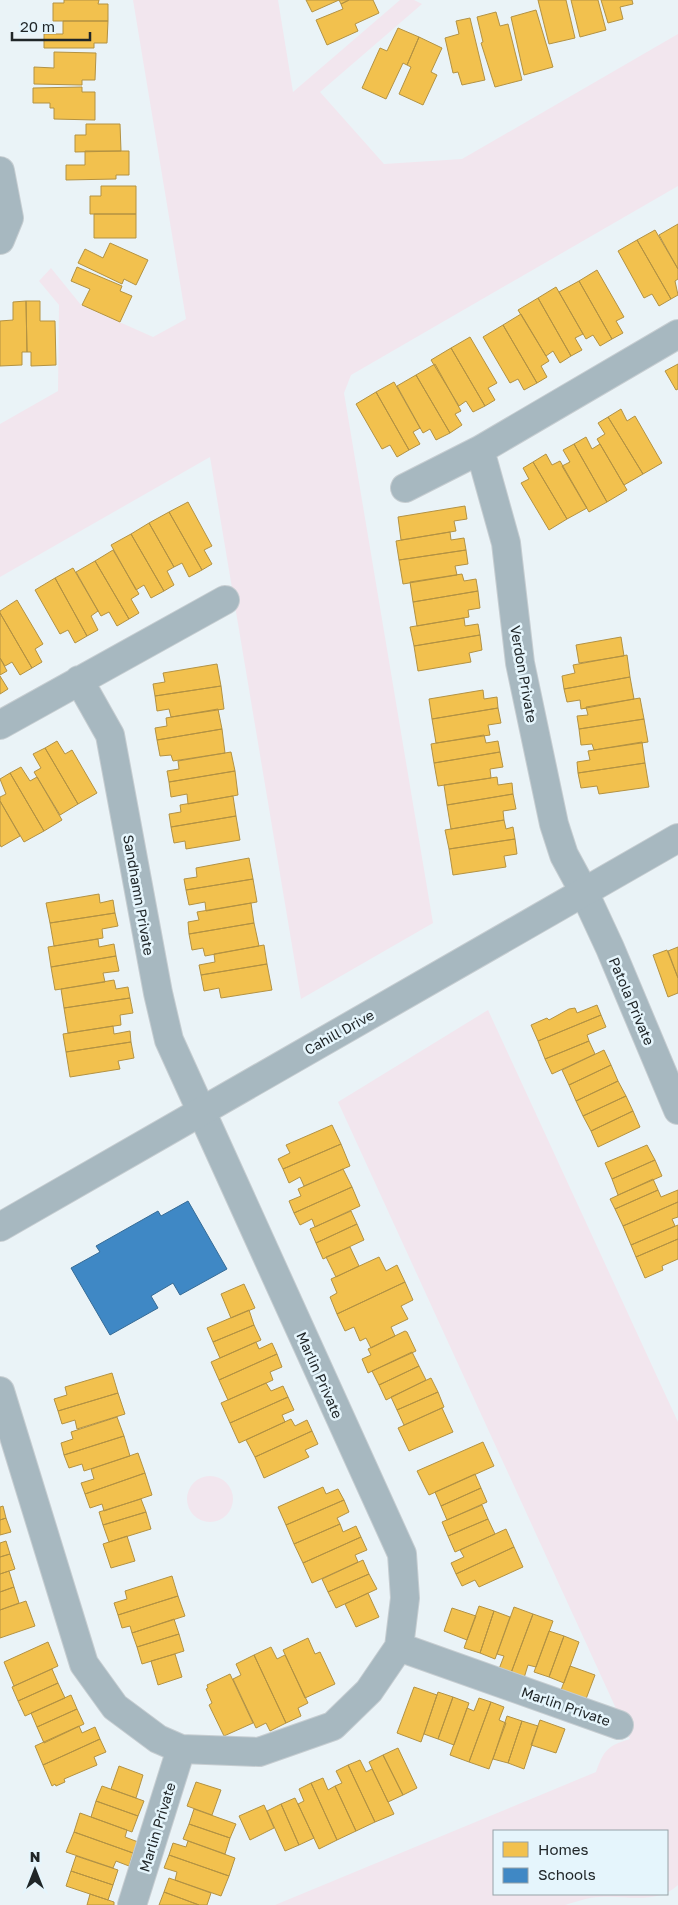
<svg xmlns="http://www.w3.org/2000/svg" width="678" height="1905" viewBox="0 0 678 1905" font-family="'Golos Text',sans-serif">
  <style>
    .green { fill: #f2e6ee; fill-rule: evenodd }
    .homes { fill: #f2c14e; stroke: #b39243 }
    .schools { fill: #3f88c5; stroke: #366b96 }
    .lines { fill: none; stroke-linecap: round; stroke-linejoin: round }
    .minor-casing { stroke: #c6cdd1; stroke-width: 30 }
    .tertiary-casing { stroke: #c6cdd1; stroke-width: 30 }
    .minor { stroke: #a7b8c0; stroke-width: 28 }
    .tertiary { stroke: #a7b8c0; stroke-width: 28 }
    .labels { text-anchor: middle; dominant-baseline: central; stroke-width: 5; stroke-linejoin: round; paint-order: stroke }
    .street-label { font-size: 14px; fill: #202628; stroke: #e5f5fc }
  </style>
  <rect width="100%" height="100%" fill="#eaf3f7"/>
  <path class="green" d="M133 0H278L293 92 400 0H414L422 4 320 92 384 164 462 159 678 34V186L351 375 344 393 433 923 301 999 210 457 0 577V424L58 391 59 305 39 281 51 268 81 305 153 337 186 319Z
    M488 1010 678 1422V1885C657 1905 626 1895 600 1897 588 1897 576 1902 565 1905H275L596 1772C604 1750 607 1746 630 1739L338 1102ZM494 1831H667V1894H494Z
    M187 1499a23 23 0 1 1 46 0a23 23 0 1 1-46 0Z"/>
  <path class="homes" d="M64 0H99L98 4H108V21H53V3H64Z
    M306 0H349L341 4 339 0 312 12Z
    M349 0H373L379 13 355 24 358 31 327 45 316 20 343 9 341 4Z
    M538 0H566L575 38 549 44Z
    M571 0H598L606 30 580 37Z
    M601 0H632L633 4 620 7 623 19 608 23Z
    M536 10 553 67 524 75 511 17Z
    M496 12 500 26 508 24 522 80 495 87 481 43 483 42 477 17Z
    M470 18 485 80 462 85 458 72 453 73 445 38 459 34 456 21Z
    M63 21H108L107 43H94V48H44V34H63Z
    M398 28 419 37 407 65 403 63 386 99 362 88 380 48 387 51Z
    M419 37 442 48 431 72 437 75 423 105 399 94 411 67 407 65Z
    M54 52 96 53 95 80H82V85L34 84V67L54 68Z
    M82 87V92H95V120L54 119V108H50V103H33V88Z
    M86 124H120L121 151 75 152V135H86Z
    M85 151H129V175H116V179L66 180V165H85Z
    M101 186H136V214H90V196H101Z
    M94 214H136V238H94Z
    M678 224V269L659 235Z
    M655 230 678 269V279L675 281 678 295 671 299 637 240Z
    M637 240 671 299 659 306 652 294 644 298 618 251Z
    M110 243 148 260 136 285 124 279 122 284 78 263 85 249 103 258Z
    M77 267 122 286 120 291 132 296 120 322 82 305 90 289 71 281Z
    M597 270 624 317 616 321 623 333 612 339 579 281Z
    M579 281 612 339 600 346 593 335 586 339 559 292Z
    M556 287 583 334 575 338 582 350 571 356 538 298Z
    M538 298 571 356 560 363 553 351 546 356 518 310Z
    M26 301H40V321H55L56 365 31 366V352H27Z
    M26 301 27 352H22V365L0 366V321L13 320V302Z
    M521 314 549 361 541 366 547 377 537 383 503 325Z
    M503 325 537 383 524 390 518 379 510 383 483 337Z
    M470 337 497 383 488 388 495 400 485 406 451 348Z
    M451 348 485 406 473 412 466 401 459 406 431 360Z
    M435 364 461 411 455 414 462 425 450 433 416 375Z
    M678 364V389L676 390 665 371Z
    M416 375 450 433 436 440 430 429 423 433 397 386Z
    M394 382 420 428 413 432 420 444 409 450 376 392Z
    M376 392 409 450 397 457 390 445 382 449 356 404Z
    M621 409 627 421 635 416 662 463 643 474 608 417Z
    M608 417 643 474 624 485 597 439 605 434 598 423Z
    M586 437 592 449 600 444 627 490 607 502 574 444Z
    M574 444 607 502 589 512 562 466 570 462 563 450Z
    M546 454 552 465 560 461 587 508 567 519 533 462Z
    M533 462 567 519 549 530 521 483 529 479 523 468Z
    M188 502 212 546 204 550 212 564 202 570 169 512Z
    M465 506 467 519 454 521 456 531 401 540 398 517Z
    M169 512 202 570 189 577 182 563 174 567 149 523Z
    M149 523 174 567 167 571 174 585 164 591 131 534Z
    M450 532 451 540 464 538 466 550 399 560 396 541Z
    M131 534 164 591 151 598 144 585 136 590 111 545Z
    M113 550 139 594 131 599 139 613 129 619 95 561Z
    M466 550 468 564 455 566 457 575 403 584 399 560Z
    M95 561 129 619 117 626 109 612 101 616 76 572Z
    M73 568 98 611 91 616 98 630 87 636 55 578Z
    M462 574 464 581 476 579 478 591 413 602 410 582Z
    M55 578 87 636 75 643 68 630 60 634 35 590Z
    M478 591 480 608 468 610 469 617 417 626 413 602Z
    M17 600 43 644 35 649 42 662 32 668 0 613V611Z
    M0 613 32 668 20 675 12 662 5 666 0 658Z
    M464 618 465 626 478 624 480 635 414 646 410 627Z
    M480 635 482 650 469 653 471 662 418 671 414 646Z
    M621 637 624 656 579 663 576 645Z
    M627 655 630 677 564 689 562 676 575 673 573 665Z
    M0 658 7 671 0 675Z
    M217 664 221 686 155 696 153 684 165 682 163 673Z
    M0 676 8 689 0 694Z
    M630 677 634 699 581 709 580 700 567 702 564 689Z
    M221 686 224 709 171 717 169 709 157 711 155 696Z
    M483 690 484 699 497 697 498 708 432 719 429 699Z
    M640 698 644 719 579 729 577 716 588 715 586 707Z
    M498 708 501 723 488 725 490 735 436 743 432 719Z
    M218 709 222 729 157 740 155 728 167 726 166 718Z
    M644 719 648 742 594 750 592 744 581 745 579 729Z
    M222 729 225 753 173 761 171 755 160 756 157 740Z
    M484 735 486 743 498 741 500 752 434 763 431 744Z
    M57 741 65 754 72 750 97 793 78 804 45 748Z
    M642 742 645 763 578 773 577 762 590 760 588 751Z
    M45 748 78 804 60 815 34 772 41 768 33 754Z
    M231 752 235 771 169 782 167 771 179 769 178 761Z
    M500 752 503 767 490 769 491 778 438 786 434 763Z
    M645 763 649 787 599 794 597 786 581 788 578 773Z
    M21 767 30 781 37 777 62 820 44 831 10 773Z
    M235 771 238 795 188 804 187 794 171 797 169 782Z
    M10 773 44 831 24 842 0 801V797L6 794 0 779Z
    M497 777 498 785 512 783 513 794 447 805 444 785Z
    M513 794 516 809 503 811 504 820 451 829 447 805Z
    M233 796 236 816 171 827 169 814 181 812 180 805Z
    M0 801 20 836 1 847 0 844Z
    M236 816 240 840 186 849 185 841 174 843 171 827Z
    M504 820 506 829 513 827 515 839 449 849 445 830Z
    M515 839 517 854 504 856 506 867 453 875 449 849Z
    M249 858 253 879 186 890 184 879 197 877 196 868Z
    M253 879 257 902 206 911 205 902 189 905 186 890Z
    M99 894 100 903 113 900 115 913 50 923 46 903Z
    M251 903 254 923 189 934 188 922 199 920 197 912Z
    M115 913 118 926 102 929 103 938 54 946 50 923Z
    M254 923 259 946 205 956 203 948 192 950 189 934Z
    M98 939 99 947 114 944 116 956 51 967 48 947Z
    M264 945 267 964 201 975 199 965 215 962 214 954Z
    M678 947V978L668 951Z
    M667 950 678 978V993L668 997 653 955Z
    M116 956 119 971 103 973 105 982 55 990 51 967Z
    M267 964 272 990 221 998 219 988 204 991 201 975Z
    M114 980 116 989 128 987 130 998 64 1008 61 989Z
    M130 998 133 1013 120 1015 121 1025 68 1033 64 1008Z
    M597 1005 601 1015 538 1041 531 1025 547 1018 549 1020 569 1009 575 1008 577 1013Z
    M601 1015 606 1027 587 1035 589 1041 545 1059 538 1041Z
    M113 1026 114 1034 130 1031 131 1042 66 1052 63 1034Z
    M589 1041 595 1054 552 1074 545 1059Z
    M131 1042 134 1058 118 1061 120 1069 70 1077 66 1052Z
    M604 1050 611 1065 569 1085 562 1070Z
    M611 1065 618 1081 576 1101 569 1085Z
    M618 1081 626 1096 583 1116 576 1101Z
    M626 1096 633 1111 591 1131 583 1116Z
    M633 1111 640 1127 598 1147 591 1131Z
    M332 1125 341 1144 283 1169 278 1159 290 1153 286 1145Z
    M341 1144 350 1166 304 1186 300 1177 289 1183 283 1169Z
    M647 1145 655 1160 612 1179 605 1163Z
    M655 1160 662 1176 618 1195 612 1179Z
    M343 1169 352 1187 294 1213 289 1201 301 1196 298 1189Z
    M653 1179 658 1190 615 1209 610 1199Z
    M352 1187 360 1206 315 1227 312 1219 300 1225 294 1213Z
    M658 1190 661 1197 678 1190V1202L623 1226 615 1209Z
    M678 1202V1217L672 1219 675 1226 631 1245 623 1226Z
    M351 1211 357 1224 316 1243 310 1229Z
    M357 1224 364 1240 323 1259 316 1243Z
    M678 1225V1239L636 1257 631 1245Z
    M678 1239V1259L662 1266 663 1270 645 1278 636 1257Z
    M350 1247 359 1266 336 1277 326 1257Z
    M379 1257 386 1271 397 1265 405 1282 337 1314 330 1297 337 1293 331 1279Z
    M405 1282 413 1300 401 1306 408 1319 391 1327 395 1336 371 1348 366 1338 360 1341 354 1327 345 1331 337 1314Z
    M244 1284 255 1308 231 1318 221 1294Z
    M249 1310 254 1325 213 1342 207 1328Z
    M254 1325 261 1340 220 1358 213 1342Z
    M405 1331 407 1332 416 1351 368 1373 362 1359 371 1355 368 1349Z
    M256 1342 259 1349 272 1343 277 1354 219 1380 211 1362Z
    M412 1352 419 1366 379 1385 372 1371Z
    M277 1354 282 1367 270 1372 273 1380 228 1400 219 1380Z
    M419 1366 426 1380 386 1400 379 1385Z
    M112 1373 118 1393 58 1411 54 1399 67 1395 65 1387Z
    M431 1378 438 1392 397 1410 391 1397Z
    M266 1383 271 1391 283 1386 288 1397 230 1423 221 1403Z
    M438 1392 444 1407 404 1425 397 1410Z
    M118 1393 125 1414 77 1429 75 1420 62 1424 58 1411Z
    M288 1397 294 1410 282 1415 285 1422 239 1443 230 1423Z
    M442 1408 453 1432 409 1451 398 1428Z
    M117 1417 124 1436 64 1455 61 1443 73 1439 71 1432Z
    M291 1419 295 1426 307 1420 312 1431 255 1457 246 1440Z
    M312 1431 318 1444 305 1450 309 1457 264 1478 255 1457Z
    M124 1436 130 1456 84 1471 82 1464 69 1468 64 1455Z
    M483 1442 494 1466 429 1495 417 1471Z
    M138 1453 145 1473 85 1494 81 1483 94 1479 91 1469Z
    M145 1473 152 1495 104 1511 102 1504 90 1508 85 1494Z
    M475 1474 481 1488 441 1506 435 1492Z
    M323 1487 326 1494 338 1489 344 1500 286 1525 278 1507Z
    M481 1488 487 1502 447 1520 441 1506Z
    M141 1499 146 1512 103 1525 99 1512Z
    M344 1500 349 1512 337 1518 340 1524 294 1544 286 1525Z
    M482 1505 488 1519 448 1536 442 1522Z
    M3 1506 6 1518 0 1520V1507Z
    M146 1512 151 1529 109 1542 103 1525Z
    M6 1518 11 1532 0 1535V1520Z
    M488 1519 495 1534 455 1552 448 1536Z
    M340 1524 343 1532 356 1526 361 1537 303 1563 294 1544Z
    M506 1529 514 1547 456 1574 451 1563 464 1557 460 1550Z
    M127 1536 135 1561 111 1568 103 1544Z
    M361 1537 367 1550 355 1555 358 1562 312 1583 303 1563Z
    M6 1541 10 1554 0 1557V1543Z
    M514 1547 523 1567 479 1587 475 1580 462 1586 456 1574Z
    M10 1554 15 1569 0 1574V1557Z
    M363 1560 369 1574 328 1592 322 1579Z
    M9 1571 14 1587 0 1592V1574Z
    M369 1574 377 1589 336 1608 328 1592Z
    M172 1576 178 1596 118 1615 114 1603 127 1599 125 1591Z
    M14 1587 19 1603 0 1610V1592Z
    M368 1593 379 1617 356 1627 345 1604Z
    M178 1596 185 1616 132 1633 130 1626 122 1628 118 1615Z
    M26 1601 35 1626 0 1638V1610Z
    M479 1606 494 1611 480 1653 464 1648Z
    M514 1607 533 1614 511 1673 499 1669 504 1656 497 1654Z
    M452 1608 476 1616 467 1640 444 1631Z
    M494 1611 510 1617 495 1659 480 1653Z
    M533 1614 553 1621 536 1667 528 1665 524 1678 511 1673Z
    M174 1619 179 1634 137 1647 132 1633Z
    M549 1631 564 1636 549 1677 534 1672Z
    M179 1634 184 1651 142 1664 137 1647Z
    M564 1636 579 1642 564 1683 549 1677Z
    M308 1638 315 1654 320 1652 335 1684 305 1698 283 1650Z
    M48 1642 58 1666 14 1686 4 1662Z
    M271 1647 277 1659 285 1655 308 1703 298 1708 301 1716 286 1723 254 1655Z
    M175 1654 182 1677 158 1685 151 1661Z
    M254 1655 286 1723 270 1731 266 1723 256 1728 233 1679 241 1675 236 1664Z
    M570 1666 595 1675 586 1699 561 1690Z
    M52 1669 58 1683 18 1701 12 1687Z
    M230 1674 253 1723 224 1736 209 1705 212 1703 206 1689 208 1688 207 1685Z
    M58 1683 65 1698 25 1716 18 1701Z
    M414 1687 437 1695 421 1742 397 1733Z
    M438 1692 453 1697 438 1739 424 1734Z
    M71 1695 77 1709 37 1727 31 1713Z
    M453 1697 469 1703 454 1745 438 1739Z
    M479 1698 491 1702 469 1762 450 1755 467 1708 474 1711Z
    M491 1702 504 1707 499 1720 506 1723 489 1769 469 1762Z
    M77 1709 84 1724 44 1743 37 1727Z
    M507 1716 522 1721 508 1763 493 1759Z
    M540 1720 565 1729 556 1753 531 1745Z
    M522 1721 538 1726 524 1769 508 1763Z
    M79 1726 82 1733 95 1727 100 1739 43 1765 35 1746Z
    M100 1739 106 1752 94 1757 97 1765 64 1779 65 1782 56 1786 55 1784 52 1786 43 1765Z
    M398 1748 417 1788 403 1795 383 1755Z
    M383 1755 403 1795 388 1802 369 1762Z
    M360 1760 366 1772 372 1769 394 1814 375 1822 348 1765Z
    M348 1765 375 1822 356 1831 335 1786 342 1783 336 1771Z
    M119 1766 143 1775 136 1798 111 1789Z
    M323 1778 328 1790 335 1786 356 1831 337 1840 311 1783Z
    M196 1782 221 1790 212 1815 187 1806Z
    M311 1783 337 1840 319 1849 298 1804 304 1801 299 1789Z
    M102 1786 144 1801 138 1816 96 1801Z
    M295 1798 314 1838 299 1845 281 1804Z
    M96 1801 138 1816 132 1832 91 1817Z
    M281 1804 299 1845 285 1851 267 1811Z
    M264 1805 274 1828 250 1840 239 1816Z
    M194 1809 236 1824 230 1838 189 1824Z
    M80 1813 127 1830 125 1837 138 1842 133 1853 74 1832Z
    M189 1824 230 1838 225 1854 183 1839Z
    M74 1832 133 1853 129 1866 116 1861 113 1868 66 1852Z
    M188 1841 235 1858 229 1876 169 1855 173 1843 186 1847Z
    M169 1855 229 1876 221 1896 175 1880 177 1872 164 1868Z
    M76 1856 118 1870 113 1885 71 1871Z
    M71 1871 113 1885 108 1900 66 1886Z
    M169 1878 211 1893 207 1905H199L164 1892Z
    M164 1892 199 1905H159Z
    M90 1894 114 1902V1905H87Z"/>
  <path class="schools" d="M188 1201 227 1269 180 1295 173 1283 151 1296 158 1308 110 1335 71 1268 100 1252 96 1246 158 1211 161 1216Z"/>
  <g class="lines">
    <g class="minor-casing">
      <path id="minor" d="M0 171 9 218 0 240
        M480 450 506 543 520 663 554 824 564 855 584 892 610 948 678 1110
        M405 488 480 450 678 334
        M0 725 225 600
        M0 1391 84 1664 115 1707 158 1739 181 1749 259 1752 333 1726 369 1691 399 1647 405 1598 402 1554 169 1040 158 993 110 735 79 680
        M399 1647 619 1725
        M132 1905 181 1749"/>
    </g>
    <g class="tertiary-casing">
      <path id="tertiary" d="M0 1227 678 838"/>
    </g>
    <use href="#minor" class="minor"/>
    <use href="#tertiary" class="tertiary"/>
  </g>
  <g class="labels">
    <g class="street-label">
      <text transform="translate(524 674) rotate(80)">Verdon Private</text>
      <text transform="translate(139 895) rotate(80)">Sandhamn Private</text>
      <text transform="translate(632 1001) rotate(67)">Patola Private</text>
      <text transform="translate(339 1032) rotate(-29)">Cahill Drive</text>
      <text transform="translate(320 1375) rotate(66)">Marlin Private</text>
      <text transform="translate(566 1706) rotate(19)">Marlin Private</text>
      <text transform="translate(157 1827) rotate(-73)">Marlin Private</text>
    </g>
  </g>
  <rect x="493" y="1830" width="175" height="65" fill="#e5f5fc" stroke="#96a2a7"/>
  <rect x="503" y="1842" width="25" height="15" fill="#f2c14e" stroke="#96a2a7"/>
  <text x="538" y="1855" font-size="15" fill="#202628">Homes</text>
  <rect x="503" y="1868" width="25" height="15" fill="#3f88c5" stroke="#96a2a7"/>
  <text x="538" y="1880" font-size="15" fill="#202628">Schools</text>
  <g transform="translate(35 1870)" stroke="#e5f5fc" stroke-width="4" paint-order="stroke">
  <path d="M0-4L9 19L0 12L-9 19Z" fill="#202628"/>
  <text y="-8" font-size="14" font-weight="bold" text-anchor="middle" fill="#202628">N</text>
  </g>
  <path d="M12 32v8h78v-8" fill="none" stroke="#202628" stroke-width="2.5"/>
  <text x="20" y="32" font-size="15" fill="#202628" stroke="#e5f5fc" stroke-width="4" paint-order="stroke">20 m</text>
</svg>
